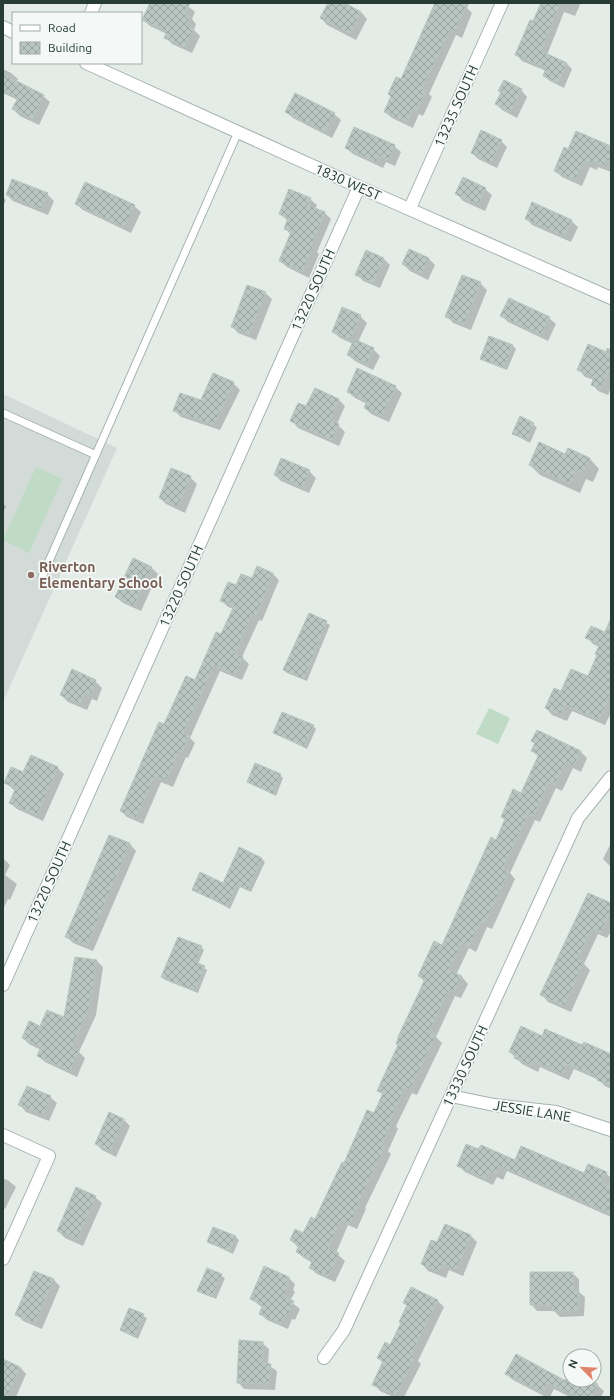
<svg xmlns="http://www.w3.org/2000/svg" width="614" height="1400" viewBox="0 0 614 1400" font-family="Ubuntu,sans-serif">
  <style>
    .built { fill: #d2dbd7 }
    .grass { fill: #bfdac5 }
    .shadow { fill: #0003 }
    .building { fill: url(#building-cross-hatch); stroke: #b7c5be }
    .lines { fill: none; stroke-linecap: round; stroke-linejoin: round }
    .service-casing { stroke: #a7b3ae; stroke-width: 9 }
    .minor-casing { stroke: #a7b3ae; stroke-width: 14 }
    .service { stroke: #fff; stroke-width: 7 }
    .minor { stroke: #fff; stroke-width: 12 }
    .education-dot { fill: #8d6e63; stroke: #f4f8f6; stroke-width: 1.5 }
    .labels { text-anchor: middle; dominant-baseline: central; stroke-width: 3.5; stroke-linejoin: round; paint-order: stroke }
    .street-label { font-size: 14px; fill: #253b34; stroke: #f4f8f6 }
    .education-label { font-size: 14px; font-weight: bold; fill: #785e54; stroke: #f4f8f6; text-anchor: start }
  </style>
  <defs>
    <pattern id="building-cross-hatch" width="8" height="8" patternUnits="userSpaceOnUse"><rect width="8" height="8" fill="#b9c6c1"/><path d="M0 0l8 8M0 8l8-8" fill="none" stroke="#96a29e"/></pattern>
  </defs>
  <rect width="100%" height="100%" fill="#e4ece8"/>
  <path class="built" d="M3 394 117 448 3 702Z"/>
  <path class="grass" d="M36 467 62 479 29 553 3 540Z
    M489 708 510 718 498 744 476 734Z"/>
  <path class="shadow" d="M151 3H182L188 6 195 12 192 19 196 24 194 30 200 36 192 53 172 44 165 37 167 34 150 26 143 20Z
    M329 3H343L361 12 367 19 356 40 327 25 321 18Z
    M436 3H469L467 8 472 13 462 38 456 35 429 94 432 97 423 116 419 114 413 128 392 118 385 112 392 97 389 94 402 80Z
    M542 3H578L580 5 575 16 564 12 547 55 566 63 572 69 564 88 550 81 544 76 546 71 522 61 517 55Z
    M3 69 11 73 18 79 16 82 43 96 50 102 39 125 20 116 13 109 18 100 3 93Z
    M499 90H521L527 97 517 118 502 110 496 104 501 93Z
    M286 112 334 114 341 120 332 138 293 118Z
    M501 141 507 147 497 168 478 159 472 153Z
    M394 146 401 152 395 166 386 162 383 168 353 154 346 148Z
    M611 147V172L598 167 597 170 590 167 582 186 562 177 555 171 569 150Z
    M485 189 492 195 485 211 463 201 457 194Z
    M47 194 54 201 48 215 13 201 7 195Z
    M3 197 6 200 3 206Z
    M310 199 317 205 315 209 324 212 331 219 317 252 319 254 309 278 287 267 280 261 291 235 285 228 288 221 280 214Z
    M76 204 134 206 141 212 131 233 83 210Z
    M526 218 571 221 578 227 571 242 532 225Z
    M367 251 384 259 390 265 380 288 363 281 357 274Z
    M429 259 435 265 428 280 410 271 403 264Z
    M480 283 487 290 471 330 453 323 447 316Z
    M265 293 272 299 256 340 238 333 232 326Z
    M360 316 367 323 358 342 373 349 380 356 373 370 355 361 348 355 353 344 340 338 333 332Z
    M502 316 549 318 556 324 548 341 508 322Z
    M513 346 516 349 507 370 484 361 481 358Z
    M607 348 611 349V388L608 395 598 391 592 384 594 380 585 377 579 370 605 353Z
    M233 383 240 390 220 430 181 417 174 410 201 402Z
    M395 387 402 393 389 422 371 414 365 408 367 404 355 398 348 392Z
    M339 400 345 406 337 424 345 432 339 446 298 428 292 421 306 408Z
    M520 418 537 427 530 443 513 434Z
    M566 455 590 459 599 469 593 482 586 479 580 493 540 475 530 465Z
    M172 469 190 477 197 484 185 513 166 504 160 498Z
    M309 471 316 478 309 493 281 481 275 475Z
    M3 504 6 506 3 513Z
    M151 567 158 574 141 611 123 603 116 597Z
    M258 567 273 574 279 580 262 621 259 620 242 657 249 664 242 680 220 671 190 738 195 743 188 758 186 757 173 787 161 782 143 824 127 817 121 811 164 726 195 681 222 636 234 609 228 607 221 600 237 587 253 580Z
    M310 614 330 625 307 681 287 673 284 670Z
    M611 622V713L605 725 572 711 567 721 552 715 546 708 562 692 588 678 598 656 599 647 593 644 587 637 606 634Z
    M95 681 102 688 97 701 92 699 87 710 68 702 61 695Z
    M313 726 316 729 307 749 274 733Z
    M537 731 581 752 587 758 581 772 573 768 562 791 556 788 540 822 535 820 510 873 515 879 492 929 487 927 476 952 469 948 456 975 462 977 468 984 461 998 455 996 436 1037 442 1043 417 1095 412 1093 396 1126 398 1129 388 1151 391 1154 365 1208 366 1209 357 1229 348 1225 336 1253 345 1261 335 1282 317 1274 310 1268 313 1263 304 1258 297 1252 299 1248 291 1240 304 1235 316 1221 344 1164 374 1114 383 1095 378 1091 425 982 419 976 443 946 497 841 506 821 502 817 521 794 539 757 532 751 536 744 532 741Z
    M31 756 58 768 64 774 43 821 17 809 10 803 15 791 6 783 24 774Z
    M280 775 283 778 276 796 249 781Z
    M110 837 130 844 136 851 93 951 73 943 67 937Z
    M611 843V867L603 859Z
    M3 858 10 865 5 875 17 884 10 900 8 899 4 907Z
    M262 859 265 862 251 892 240 887 230 909 193 889 223 884Z
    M588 895 611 904V931L607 938 598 934 584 964 590 970 571 1012 548 1002 542 995Z
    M201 947 204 950 198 964 207 970 198 993 165 980 162 977Z
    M97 961 103 967 96 1015 79 1052 85 1058 77 1077 45 1062 38 1056 41 1050 29 1044 23 1038 40 1027 65 1019Z
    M543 1037 611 1055V1089L605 1086 599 1080 574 1069 569 1080 540 1067 538 1072 522 1064 510 1052Z
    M50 1097 57 1103 49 1121 26 1112 20 1105Z
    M110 1114 124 1120 130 1126 116 1157 102 1150 96 1144Z
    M479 1150 515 1161 585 1174 606 1173 611 1178 609 1188H611V1217L507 1171 503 1180 497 1177 493 1185 465 1172 458 1165Z
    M3 1178 9 1181 16 1187 5 1209 3 1208Z
    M95 1197 102 1203 83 1246 65 1238 58 1231Z
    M471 1236 477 1242 463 1276 449 1270 446 1278 428 1271 422 1264Z
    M236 1237 239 1240 233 1254 208 1242Z
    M208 1269 225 1278 216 1299 199 1291Z
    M35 1272 54 1280 60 1286 42 1329 23 1321 17 1314Z
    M572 1273 579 1279V1292L585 1297 584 1316 560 1317 554 1311H537L531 1304Z
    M289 1278 295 1284 293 1290 295 1292 290 1301 300 1309 295 1320 292 1319 288 1329 267 1320 260 1314 263 1308 251 1299Z
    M438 1301 444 1307 418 1361 421 1364 404 1397H393L380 1391 374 1384 383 1363 378 1358 391 1346 402 1324 400 1322 408 1306 405 1303Z
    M130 1309 147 1318 138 1339 121 1330Z
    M262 1343 269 1349 268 1365 277 1371 275 1390 244 1389 238 1382Z
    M3 1360 20 1367 26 1374 16 1397H3Z
    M569 1371 570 1380H588L597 1385 604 1391 601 1397H570L554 1389 550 1397H546L513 1380 506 1374 565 1382Z"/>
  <path class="building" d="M150 3H190L185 14 190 17 187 25 194 28 185 47 164 38 167 31 142 20Z
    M328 3H345L361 12 350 34 320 18Z
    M435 3H467L455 32 450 30 422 88 426 90 417 111 413 109 407 122 384 112 391 96 388 94 396 77 401 79Z
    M541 3H560L541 51 567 63 558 83 543 76 546 68 515 55 530 20 533 21Z
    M3 74 44 95 33 119 12 109 18 98 3 91Z
    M504 80 522 89 510 112 495 104 501 92 498 91Z
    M295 93 335 113 325 132 285 112Z
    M354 127 395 145 388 160 379 156 376 162 345 148Z
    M481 130 502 140 491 163 471 153Z
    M576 131 611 146V162L607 160 604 166 592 161 590 164 584 161 575 180 554 171 564 147 568 149Z
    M463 177 486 188 478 205 455 194Z
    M12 179 48 193 41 209 6 195Z
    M85 182 135 205 124 227 75 204Z
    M289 189 311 198 308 205 325 212 311 246 313 247 302 272 279 261 291 232 284 229 288 218 279 214Z
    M532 202 572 220 564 236 525 219Z
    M409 249 429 258 422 274 402 264Z
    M366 250 384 258 374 283 355 275Z
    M462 275 481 282 464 324 445 317Z
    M247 285 266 292 249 334 231 327Z
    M509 298 550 317 541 335 500 316Z
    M342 307 361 315 350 340 332 332Z
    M489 336 513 345 504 368 480 359Z
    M354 339 374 348 367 364 347 355Z
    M588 344 611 354V366L601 389 591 385 594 377 577 370Z
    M357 368 396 386 382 416 364 408 367 401 347 392Z
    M213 373 234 382 214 425 173 411 180 393 201 400Z
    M315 388 339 399 330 420 339 424 332 440 290 421 298 403 306 406Z
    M520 416 534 423 527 440 512 434Z
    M539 442 565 454 568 448 590 458 583 473 576 469 570 484 529 465Z
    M281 458 310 470 303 487 274 475Z
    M171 468 191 476 178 507 159 498Z
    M133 558 152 567 134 606 115 597Z
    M257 566 273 573 256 616 252 614 235 653 243 657 235 675 214 665 183 733 189 735 182 752 179 751 166 781 155 776 136 818 120 811 159 722 164 724 186 676 195 680 216 632 221 634 234 606 220 601 228 582 236 585 241 574 252 578Z
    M309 613 327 621 304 679 283 670Z
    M611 618V692L599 720 565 705 560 715 545 708 554 688 561 691 571 669 588 676 597 655 595 654 600 644 585 638 591 626 605 632Z
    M72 669 96 680 91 695 86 693 80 704 60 695Z
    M282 712 314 725 304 746 273 733Z
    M537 730 581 751 574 766 566 762 555 785 549 782 533 817 528 814 503 868 509 871 485 923 481 921 469 946 462 943 448 970 462 976 455 992 449 990 429 1032 436 1035 410 1090 405 1087 390 1120 392 1121 382 1145 385 1147 359 1201 360 1202 350 1224 341 1220 328 1248 339 1253 328 1277 309 1268 313 1260 296 1252 299 1245 290 1240 295 1229 303 1233 311 1217 315 1219 342 1162 344 1163 367 1110 374 1113 383 1093 377 1091 398 1045 396 1044 399 1035 425 979 418 976 434 941 442 945 491 837 496 840 505 819 501 817 513 789 521 793 539 754 531 751 535 743 531 741Z
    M31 755 58 767 37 815 9 803 16 788 4 783 11 767 23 772Z
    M255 763 281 774 273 794 247 782Z
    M109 835 130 843 87 946 65 937Z
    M239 847 262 858 248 890 237 885 227 906 192 890 200 872 223 883Z
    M588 893 611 903V910L601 933 592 929 577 959 584 962 564 1006 540 995Z
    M178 937 202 946 195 962 205 966 195 991 161 977Z
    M75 957 97 960 89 1008 72 1047 79 1050 70 1071 37 1056 41 1047 22 1038 29 1021 40 1026 47 1010 64 1017Z
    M521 1026 542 1036 545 1029 582 1045 584 1042 611 1054V1086L597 1080 598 1077 567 1064 562 1074 534 1061 532 1066 514 1058 515 1055 509 1052Z
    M27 1086 51 1096 43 1115 18 1105Z
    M109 1112 124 1119 110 1151 95 1144Z
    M466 1144 478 1149 481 1145 515 1160 521 1146 584 1173 588 1164 607 1172 602 1183 611 1187V1214L500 1166 496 1174 490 1171 486 1179 457 1166Z
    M76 1187 96 1196 77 1240 57 1231Z
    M445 1224 471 1235 456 1270 443 1264 439 1272 421 1264 431 1240 437 1242Z
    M213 1227 236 1236 230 1251 207 1242Z
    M264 1266 289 1277 286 1283 289 1284 283 1297 294 1301 288 1315 286 1314 281 1324 259 1314 263 1305 250 1299Z
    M207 1268 222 1274 212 1297 197 1291Z
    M34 1271 54 1279 35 1323 15 1315Z
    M530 1272H573V1291L579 1290 578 1310 553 1311 552 1305H530Z
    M411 1287 438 1300 411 1355 415 1357 396 1395 372 1385 383 1361 377 1358 385 1342 390 1345 401 1323 399 1322 407 1305 403 1303Z
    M129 1308 144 1314 135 1337 120 1330Z
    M239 1340 263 1342 262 1363 271 1364 269 1384 237 1383Z
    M516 1354 564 1380H590L598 1384 592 1397H576L548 1383 543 1393 505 1374Z
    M3 1359 20 1367 7 1397H3Z"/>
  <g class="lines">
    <g class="service-casing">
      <path id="service" d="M3 413 96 455
        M42 577 238 132"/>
    </g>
    <g class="minor-casing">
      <path id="minor" d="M91 13 95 3
        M3 27 13 32
        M86 63 359 187 611 298
        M410 208 502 3
        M3 985 359 187
        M451 1096 494 1105 556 1112 611 1130
        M3 1135 49 1156 3 1259
        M324 1358 344 1330 578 818 611 777"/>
    </g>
    <use href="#service" class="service"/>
    <use href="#minor" class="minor"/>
  </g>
  <circle class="education-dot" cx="31" cy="575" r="4"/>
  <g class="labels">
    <g class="street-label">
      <text transform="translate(456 106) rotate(-66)">13235 SOUTH</text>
      <text transform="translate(348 182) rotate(24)">1830 WEST</text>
      <text transform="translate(313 290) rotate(-66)">13220 SOUTH</text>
      <text transform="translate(181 586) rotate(-66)">13220 SOUTH</text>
      <text transform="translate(49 882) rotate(-66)">13220 SOUTH</text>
      <text transform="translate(465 1066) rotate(-65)">13330 SOUTH</text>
      <text transform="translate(532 1111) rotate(9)">JESSIE LANE</text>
    </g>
    <g class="education-label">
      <text x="39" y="567">Riverton<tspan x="39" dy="16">Elementary School</tspan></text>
    </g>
  </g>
  <rect width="614" height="1400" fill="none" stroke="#253b34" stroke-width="8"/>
  <rect x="12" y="12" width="130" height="52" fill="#f4f8f6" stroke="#a1aca8"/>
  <rect x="20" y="25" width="20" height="6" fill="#ffffff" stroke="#a1aca8"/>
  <text x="48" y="32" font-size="12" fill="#253b34">Road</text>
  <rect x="20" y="42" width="20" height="12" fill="url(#building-cross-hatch)" stroke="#a1aca8"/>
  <text x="48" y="52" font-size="12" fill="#253b34">Building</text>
  <g transform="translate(582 1368) rotate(294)"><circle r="19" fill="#f4f8f6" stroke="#a1aca8"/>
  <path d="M0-3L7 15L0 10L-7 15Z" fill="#e2836b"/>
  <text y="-6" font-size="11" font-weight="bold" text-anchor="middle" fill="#253b34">N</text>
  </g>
</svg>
